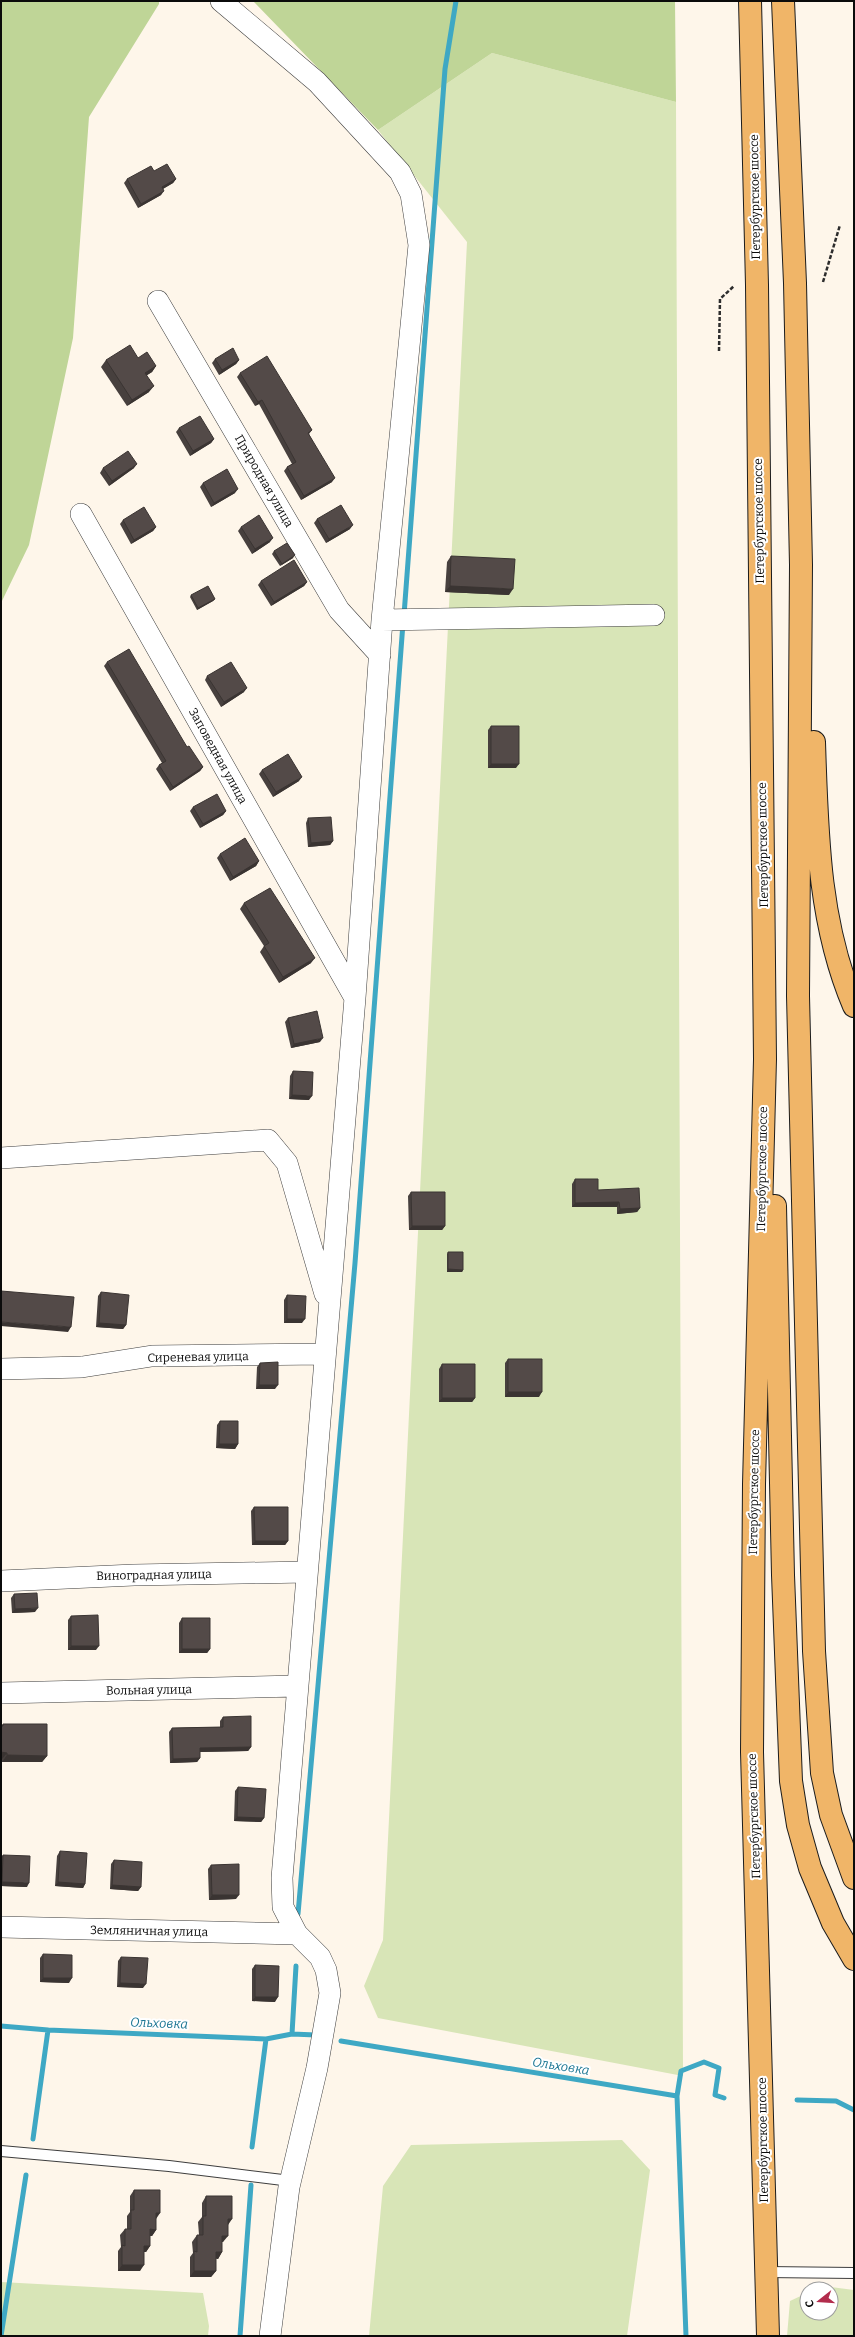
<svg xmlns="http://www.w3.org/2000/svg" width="855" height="2337" viewBox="0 0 855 2337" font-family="Bitter,serif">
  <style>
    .green { fill: #d8e5b7 }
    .forest { fill: #bfd597 }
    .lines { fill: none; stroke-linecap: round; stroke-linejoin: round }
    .stream { stroke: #3ea8c4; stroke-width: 5 }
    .service-casing { stroke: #3e3e3e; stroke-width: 12 }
    .minor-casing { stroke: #3e3e3e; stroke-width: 22 }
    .primary-casing { stroke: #1c1c1c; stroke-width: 24 }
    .path { stroke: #2d2d2d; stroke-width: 2.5; stroke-dasharray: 4 2; stroke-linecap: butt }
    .service { stroke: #fff; stroke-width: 10 }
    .minor { stroke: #fff; stroke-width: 21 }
    .primary { stroke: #f0b568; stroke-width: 22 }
    .wall { fill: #47403e }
    .shaded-wall { fill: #3a3432 }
    .building { fill: #534a48; stroke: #3a3432 }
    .labels { text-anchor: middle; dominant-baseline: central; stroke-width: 4; stroke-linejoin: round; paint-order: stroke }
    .street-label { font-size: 12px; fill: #0b0b0b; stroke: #fff }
    .water-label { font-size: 13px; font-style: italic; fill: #1d7794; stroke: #fff }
  </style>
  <rect width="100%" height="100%" fill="#fef6ea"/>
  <path class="green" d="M492 53 676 102 683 2076 378 2018 364 1986 383 1940 467 242 378 130Z
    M622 2140 650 2170 627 2336H369L383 2186 411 2145Z
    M1 2282 203 2293 209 2326 208 2336H1Z
    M823 2286 854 2290V2336H787L790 2301 807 2293V2313H831V2289H816Z"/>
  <path class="forest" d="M1 1H159V4L89 117 73 338 29 545 1 603Z
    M253 1H675L676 102 492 53 378 130Z"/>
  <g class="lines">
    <path class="stream" d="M404 615 445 69 456 1
      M298 1914 355 1263 403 623
      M1 2026 48 2030 266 2039 292 2034 316 2035
      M292 2034 296 1966
      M341 2041 677 2096 681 2071 704 2062 719 2068 715 2095 724 2098
      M677 2096 686 2336
      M797 2100 836 2101 854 2110
      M33 2139 48 2030
      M252 2147 266 2039
      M1 2336 26 2175
      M240 2336 251 2185"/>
    <g class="service-casing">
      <path id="service" d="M1 2151 169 2166 291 2181
        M766 2272 854 2273"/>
    </g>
    <g class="minor-casing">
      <path id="minor" d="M221 1 317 82 400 172 411 194 419 245 382 620 355 998 282 1878 283 1907 297 1934 320 1957 326 1970 330 1993 317 2068 289 2187 270 2336
        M158 301 339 610 380 655
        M81 514 355 998
        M382 620 654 615
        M1 1158 268 1140 287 1163 325 1294
        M1 1369 82 1367 152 1356 325 1354
        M1 1581 134 1575 306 1572
        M1 1693 297 1686
        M1 1927 297 1934"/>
    </g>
    <g class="primary-casing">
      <path id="primary" d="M750 1 757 285 765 1059 754 1484 752 1752 768 2336
        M783 1 795 283 801 565 798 996 814 1651 822 1773 831 1815 854 1878
        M814 742C817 831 818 922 854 1006
        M775 1206 783 1575 791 1781 798 1825 810 1868 833 1923 854 1959"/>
    </g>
    <path class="path" d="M823 282 840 225
      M719 351 720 299 734 286"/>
    <use href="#service" class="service"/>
    <use href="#minor" class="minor"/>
    <use href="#primary" class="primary"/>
  </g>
  <path class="wall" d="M127 179H176L173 183 163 189 161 195 138 208 124 183Z
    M138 358 156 366 152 372 147 375 149 392 127 406 101 367 106 360Z
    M215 359 239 360 236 364 219 375 212 363Z
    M240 373 312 430 309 434 332 482 301 500 284 471 287 467 292 464 259 404 255 406 237 377Z
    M179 428 214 439 211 443 190 456 176 432Z
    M103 468H134L109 486 100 473Z
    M203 483 235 493 211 507 200 487Z
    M317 519 350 529 326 543 314 523Z
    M123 520 156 527 153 531 131 544 120 524Z
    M241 527 270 542 252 554 238 531Z
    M274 551 293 558 280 566 272 554Z
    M451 556 509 595 445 592 447 562Z
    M261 581 307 582 304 586 271 606 258 585Z
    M191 595 215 599 213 601 197 610 190 597Z
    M107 662 187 747 203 767 200 771 170 791 156 769 159 765 162 763 104 666Z
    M207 676 244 692 221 707 205 680Z
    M491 726 516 768H488V730Z
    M262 770 299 781 273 797 259 774Z
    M193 807 226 811 223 815 200 828 190 811Z
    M308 818 333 841 330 845 308 847 306 823Z
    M220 854 259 861 256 866 230 881 217 858Z
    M244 903 311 963 279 983 260 952 264 946 240 909Z
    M288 1018 320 1042 291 1048 285 1022Z
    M293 1071 309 1100 289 1099 290 1076Z
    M575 1179 598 1190 640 1208 637 1212 617 1214V1207H572V1184Z
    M411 1192 445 1226 442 1230H409L408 1196Z
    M448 1252 463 1270 462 1272H447V1254Z
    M101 1292 126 1325 123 1329 96 1327 98 1296Z
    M287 1295 302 1323H284V1300Z
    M508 1359 539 1397H505V1363Z
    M260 1363 275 1389H256L257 1367Z
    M442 1364 475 1398 472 1402H439V1369Z
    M220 1421 238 1444 235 1449 216 1448 217 1425Z
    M254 1507 288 1541 285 1545H252L251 1511Z
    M14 1594 35 1612 12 1613 11 1598Z
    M71 1616 96 1650H68V1620Z
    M182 1618 210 1649 207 1653H179V1623Z
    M223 1717 251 1747 248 1751 200 1752V1758L197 1762 170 1763 169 1732 172 1728 220 1727V1721Z
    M3 1724 47 1756 42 1762H2L1 1726Z
    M238 1787 264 1818 261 1822 234 1821 235 1791Z
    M60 1851 85 1884 83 1888 55 1886 57 1856Z
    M3 1855 27 1887 1 1886V1857Z
    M114 1860 141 1887 138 1891 110 1889 111 1864Z
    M211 1865 236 1899 209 1900 208 1869Z
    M43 1954 69 1983 40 1982V1958Z
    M121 1957 143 1988 117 1987 118 1961Z
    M255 1965 275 2002 252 2001V1969Z
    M134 2190 156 2219V2230L152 2236H150V2246L146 2252H144L140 2271H118V2251L121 2247 120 2235 125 2229H127V2216L130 2212V2196Z
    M206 2196 228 2225 223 2242H222V2252L218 2259 216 2258V2271L211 2277H190V2257L193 2253 192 2242 197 2235H199L198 2222 202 2217V2203Z"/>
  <path class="shaded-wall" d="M176 179 173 183 159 191 162 187Z
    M164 191 161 195 138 208 141 204Z
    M239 360 236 364 219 375 222 370Z
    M156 366 152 372 141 379 145 373Z
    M154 386 149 392 127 406 132 400Z
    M262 400 259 404 255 406 258 402Z
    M214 439 211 443 190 456 193 451Z
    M137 464 134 468 109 486 112 481Z
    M335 478 332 482 301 500 304 496Z
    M238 489 235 493 211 507 214 503Z
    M353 525 350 529 326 543 329 539Z
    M156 527 153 531 131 544 134 540Z
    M273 538 270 542 252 554 255 549Z
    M295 555 293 558 280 566 282 564Z
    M307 582 304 586 271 606 274 602Z
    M450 586 513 589 509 595 445 592Z
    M215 599 213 601 197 610 198 608Z
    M247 688 244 692 221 707 224 702Z
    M491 764H519L516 768H488Z
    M203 767 200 771 170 791 173 787Z
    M302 777 299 781 273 797 276 792Z
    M226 811 223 815 200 828 203 824Z
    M333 841 330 845 308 847 311 843Z
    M259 861 256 866 230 881 233 877Z
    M315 958 311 963 279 983 283 977Z
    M323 1038 320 1042 291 1048 294 1044Z
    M292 1095 312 1096 309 1100 289 1099Z
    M619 1202 617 1207H572L575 1203Z
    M640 1208 637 1212 617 1214 620 1209Z
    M412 1226H445L442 1230H409Z
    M448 1269 463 1270 462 1272H447Z
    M287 1319H305L302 1323H284Z
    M1 1322 71 1327 68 1332 1 1326Z
    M99 1323 126 1325 123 1329 96 1327Z
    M259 1385H278L275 1389H256Z
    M508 1392H542L539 1397H505Z
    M442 1398H475L472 1402H439Z
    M219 1444H238L235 1449 216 1448Z
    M255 1541H288L285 1545H252Z
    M38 1608 35 1612 12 1613 15 1609Z
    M71 1646H99L96 1650H68Z
    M182 1649H210L207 1653H179Z
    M251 1747 248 1751 197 1752 200 1748Z
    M1 1752 7 1753 2 1759H1Z
    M7 1755 47 1756 42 1762H2Z
    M200 1758 197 1762 170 1763 173 1759Z
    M237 1817 264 1818 261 1822 234 1821Z
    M2 1882 29 1883 27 1887 1 1886V1883Z
    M58 1882 85 1884 83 1888 55 1886Z
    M112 1885 141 1887 138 1891 110 1889Z
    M212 1895H239L236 1899 209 1900Z
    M43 1978H72L69 1983 40 1982Z
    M120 1983 146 1984 143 1988 117 1987Z
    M255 1997H278L275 2002 252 2001Z
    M156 2213H160L156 2219Z
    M228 2219H232L228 2225Z
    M150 2229 156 2230 152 2236H146Z
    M222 2236H228L223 2242H218Z
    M144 2246H150L146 2252H139Z
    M216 2252H222L218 2259 211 2258Z
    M122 2265H144L140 2271H118Z
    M194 2271H216L211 2277H190Z"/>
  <path class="building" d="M167 164 176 179 162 187 164 191 141 204 127 179 151 166 154 171Z
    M130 345 138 358 147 352 156 366 145 373 154 386 132 400 106 360Z
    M233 348 239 360 222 370 215 359Z
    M267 356 312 430 308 433 335 478 304 496 287 467 296 462 262 400 258 402 240 373Z
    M200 416 214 439 193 451 179 428Z
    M128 451 137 464 112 481 103 468Z
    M227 469 238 489 214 503 203 483Z
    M341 505 353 525 329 539 317 519Z
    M144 507 156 527 134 540 123 520Z
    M259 515 273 538 255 549 241 527Z
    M287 543 295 555 282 564 274 551Z
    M451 556 515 559 513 589 450 586Z
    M294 560 307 582 274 602 261 581Z
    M208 586 215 599 198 608 191 595Z
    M129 649 187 747 189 746 203 767 173 787 159 765 166 761 107 662Z
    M231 662 247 688 224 702 207 676Z
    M491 726H519V764H491Z
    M288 754 302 777 276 792 262 770Z
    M217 794 226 811 203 824 193 807Z
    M331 817 333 841 311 843 308 818Z
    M245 838 259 861 233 877 220 854Z
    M270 888 315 958 283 977 264 946 269 943 244 903Z
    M317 1011 323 1038 294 1044 288 1018Z
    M293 1071 313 1072 312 1096 292 1095Z
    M575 1179H598V1190L639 1188 640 1208 620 1209 619 1202 575 1203Z
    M411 1192H445V1226H412Z
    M448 1252H463V1270L448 1269Z
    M1 1291 74 1297 71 1327 1 1322Z
    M101 1292 129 1295 126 1325 99 1323Z
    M287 1295 306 1296 305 1319H287Z
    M508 1359H542V1392H508Z
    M278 1362V1385H259L260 1363Z
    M442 1364H475V1398H442Z
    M220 1421H238V1444H219Z
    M254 1507H288V1541H255Z
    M37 1593 38 1608 15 1609 14 1594Z
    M98 1615 99 1646H71V1616Z
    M182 1618H210V1649H182Z
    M251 1716V1747L200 1748V1758L173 1759 172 1728 223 1727V1717Z
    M3 1724H47V1756L7 1755V1753L1 1752V1726H3Z
    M238 1787 266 1789 264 1818 237 1817Z
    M60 1851 87 1853 85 1884 58 1882Z
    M3 1855 30 1856 29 1883 2 1882Z
    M114 1860 142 1862 141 1887 112 1885Z
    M239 1864V1895H212L211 1865Z
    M43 1954 72 1955V1978H43Z
    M121 1957 148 1958 146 1984 120 1983Z
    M255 1965 279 1966 278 1997H255Z
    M134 2190H160V2213H156V2230L150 2229V2246H144V2265H122V2245L125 2246V2229H131V2210H134Z
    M206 2196H232V2219H228V2236H222V2252H216V2271H194V2251L197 2252V2235H203V2216H206Z"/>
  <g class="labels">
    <g class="street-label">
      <text transform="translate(755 197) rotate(-91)">Петербургское шоссе</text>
      <text transform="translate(264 481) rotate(60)">Природная улица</text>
      <text transform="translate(759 521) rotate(-91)">Петербургское шоссе</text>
      <text transform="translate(218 756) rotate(61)">Заповедная улица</text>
      <text transform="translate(763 845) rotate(-91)">Петербургское шоссе</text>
      <text transform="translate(762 1169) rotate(-89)">Петербургское шоссе</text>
      <text transform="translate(198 1357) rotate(-1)">Сиреневая улица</text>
      <text transform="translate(754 1492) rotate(-89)">Петербургское шоссе</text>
      <text transform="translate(154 1575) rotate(-1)">Виноградная улица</text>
      <text transform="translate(149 1690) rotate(-1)">Вольная улица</text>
      <text transform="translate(754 1816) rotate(-92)">Петербургское шоссе</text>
      <text transform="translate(149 1931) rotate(1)">Земляничная улица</text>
      <text transform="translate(763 2140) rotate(-91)">Петербургское шоссе</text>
    </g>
    <g class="water-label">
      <text transform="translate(159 2023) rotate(2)">Ольховка</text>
      <text transform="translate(561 2066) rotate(9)">Ольховка</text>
    </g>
  </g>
  <rect width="855" height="2337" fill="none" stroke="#0b0b0b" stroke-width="4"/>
  <g transform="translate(819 2301) rotate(253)"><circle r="19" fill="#ffffff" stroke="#9d9d9d"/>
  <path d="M0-3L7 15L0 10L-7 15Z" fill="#b22c4c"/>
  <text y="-6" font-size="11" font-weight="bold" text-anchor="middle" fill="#0b0b0b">С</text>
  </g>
</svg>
